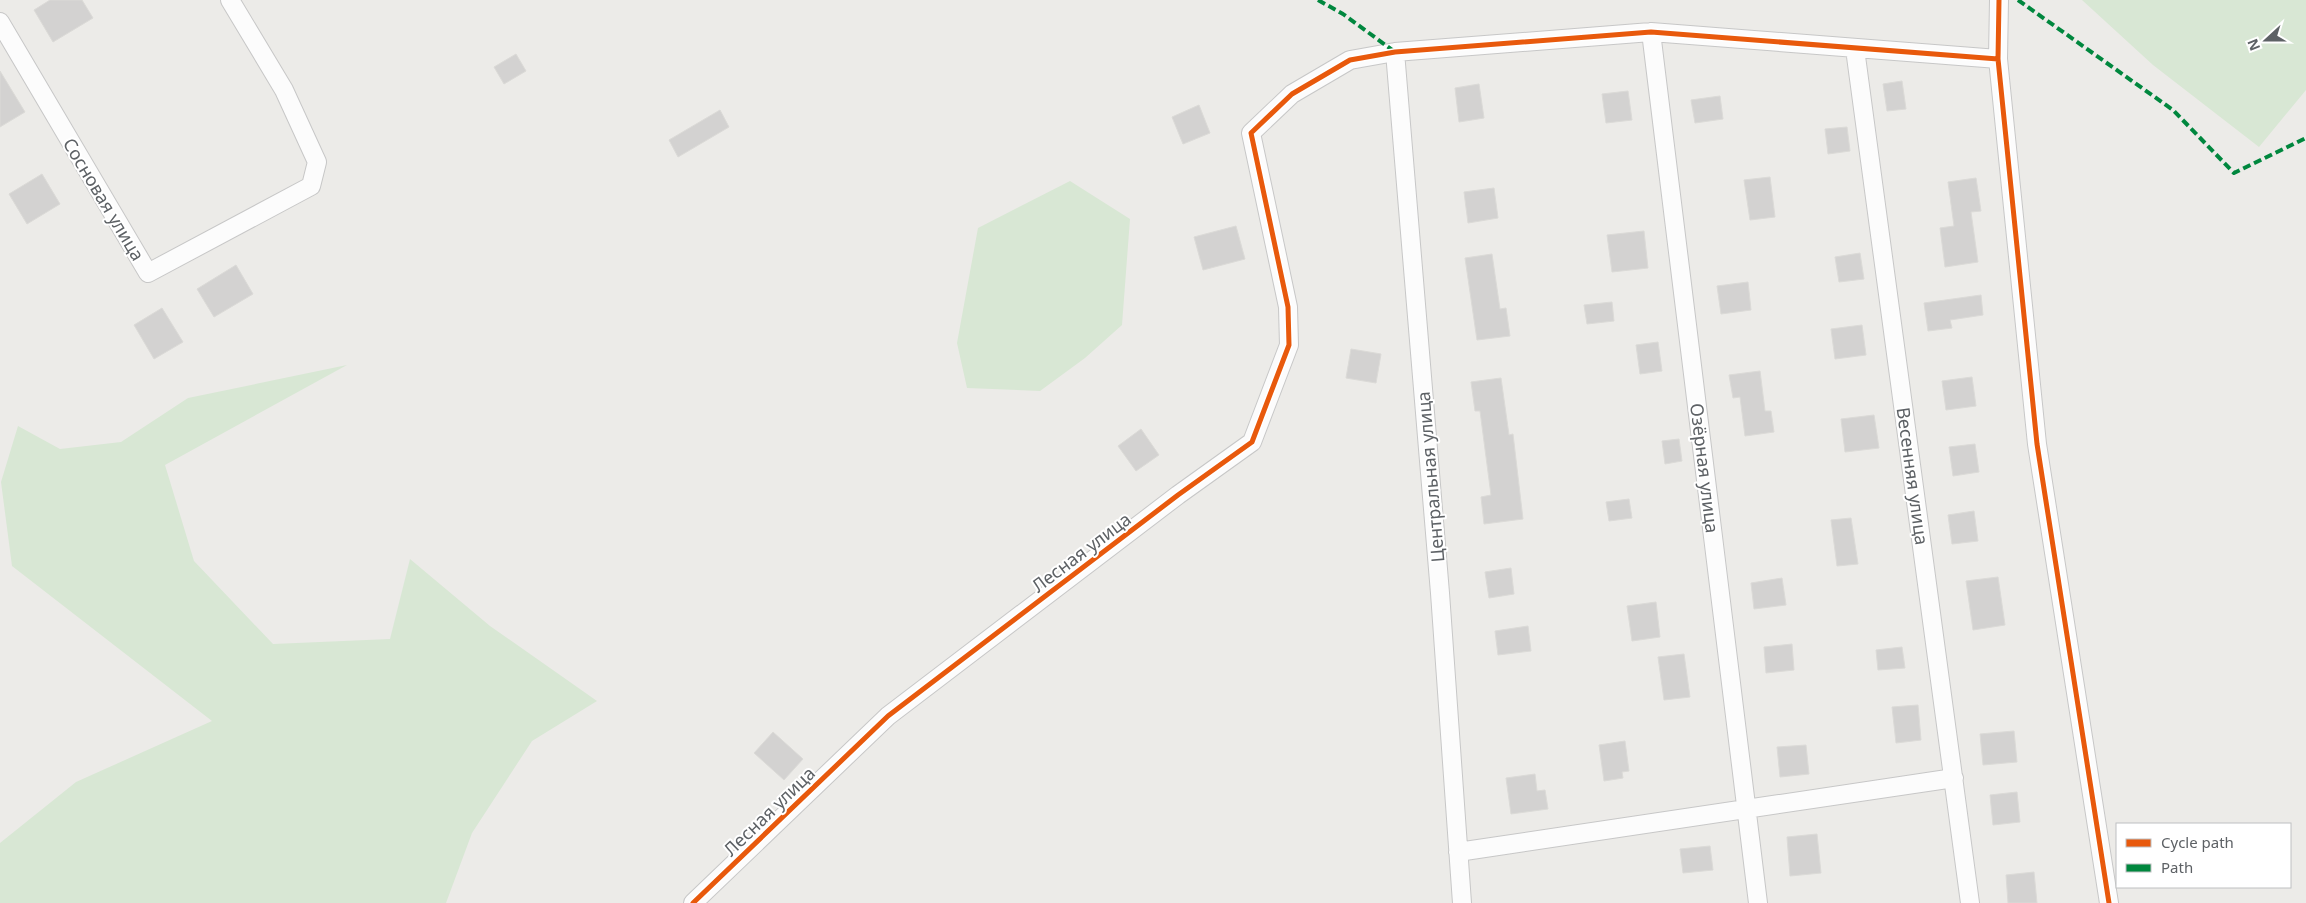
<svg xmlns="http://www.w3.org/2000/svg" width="2306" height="903" viewBox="0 0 2306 903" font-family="'Noto Sans',sans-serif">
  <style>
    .green { fill: #d8e7d4 }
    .building { fill: #d3d2d1; stroke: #dbdad7 }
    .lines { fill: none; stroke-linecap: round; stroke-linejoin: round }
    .street-casing { stroke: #c7c7c7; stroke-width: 20 }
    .street { stroke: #fcfcfc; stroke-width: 18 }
    .quiet { stroke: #00873e; stroke-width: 4; stroke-dasharray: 8 4; stroke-linecap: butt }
    .cycleway-casing { stroke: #fff; stroke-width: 8 }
    .cycleway { stroke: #e8590c; stroke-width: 5 }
    .labels { text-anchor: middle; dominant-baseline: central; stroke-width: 4; stroke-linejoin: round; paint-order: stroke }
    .street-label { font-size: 18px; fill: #5d6165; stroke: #fff }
  </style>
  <rect width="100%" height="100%" fill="#ecebe8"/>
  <path class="green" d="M2082 0H2306V90L2259 147 2153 65Z
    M1070 181 1130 219 1122 325 1085 358 1040 391 967 388 957 343 978 228Z
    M347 365 165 465 194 561 273 644 390 639 410 559 490 626 597 701 532 741 472 833 446 903H0V843L76 782 212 721 12 566 1 482 18 426 60 449 121 442 188 398Z"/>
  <path class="building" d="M50 0H82L93 18 53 42 34 10Z
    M516 54 526 71 504 84 494 67Z
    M0 71 25 112 0 127Z
    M1902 81 1906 109 1887 111 1883 84Z
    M1479 84 1484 118 1459 122 1455 88Z
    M1628 91 1632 120 1606 123 1602 94Z
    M1720 96 1723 119 1695 123 1691 100Z
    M1199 105 1210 133 1183 144 1172 117Z
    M720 110 729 127 678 157 669 140Z
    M1847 127 1850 151 1828 154 1825 129Z
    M42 174 60 204 27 224 9 194Z
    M1770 177 1775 217 1750 220 1744 180Z
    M1976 178 1981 211 1971 212 1978 262 1945 267 1940 228 1954 226 1948 182Z
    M1494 188 1498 218 1468 223 1464 192Z
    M1236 226 1245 259 1203 270 1194 237Z
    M1644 231 1648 268 1612 272 1607 235Z
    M1860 253 1864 279 1839 282 1835 257Z
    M1492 254 1500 309 1506 308 1510 336 1477 340 1465 258Z
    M236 265 253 294 214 317 197 289Z
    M1748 282 1751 310 1721 314 1717 286Z
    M1981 295 1983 315 1950 320 1952 328 1928 331 1924 303Z
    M1612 302 1614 321 1587 324 1584 305Z
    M162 308 183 342 154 359 134 325Z
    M1862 325 1866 355 1835 359 1831 329Z
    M1658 342 1662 371 1640 374 1636 345Z
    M1351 349 1381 354 1376 383 1346 378Z
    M1760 371 1765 411H1771L1774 432 1745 436 1740 397 1733 398 1729 375Z
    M1972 377 1976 406 1946 410 1942 381Z
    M1501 378 1509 435 1513 434 1523 519 1484 524 1481 497 1491 495 1480 411H1475L1471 382Z
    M1874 415 1879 448 1845 452 1841 419Z
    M1141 429 1159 455 1136 471 1118 446Z
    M1679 439 1682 461 1665 464 1662 441Z
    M1975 444 1979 472 1953 476 1949 447Z
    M1629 499 1632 518 1609 521 1606 502Z
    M1974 511 1978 541 1952 544 1948 515Z
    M1851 518 1858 564 1837 566 1831 520Z
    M1511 568 1514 594 1489 598 1485 572Z
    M1998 577 2005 625 1973 630 1966 581Z
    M1782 578 1786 605 1754 609 1751 583Z
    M1656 602 1660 637 1632 641 1627 606Z
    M1528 626 1531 651 1498 655 1495 631Z
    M1792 644 1794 670 1766 673 1764 647Z
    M1902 647 1905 668 1878 670 1876 650Z
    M1684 654 1690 697 1664 700 1658 657Z
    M1918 705 1921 740 1896 743 1892 707Z
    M2014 731 2017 762 1983 765 1980 734Z
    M773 732 803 759 784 780 754 753Z
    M1625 741 1629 771 1622 772 1623 778 1604 781 1599 745Z
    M1806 745 1809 774 1780 777 1777 747Z
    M1535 774 1537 791 1545 790 1548 809 1511 814 1506 778Z
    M2017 792 2020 822 1993 825 1990 795Z
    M1817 834 1821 873 1790 876 1787 837Z
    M1710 846 1713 870 1683 873 1680 849Z
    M2034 872 2037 903H2008L2006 875Z"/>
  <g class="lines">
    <g class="street-casing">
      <path id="street" d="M1999 0 1998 59 2037 444 2109 903
        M0 22 148 273 311 186 317 162 284 90 230 0
        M1651 32 1758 903
        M1855 49 1970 903
        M1395 52 1440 593 1462 903
        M1458 852 1954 778
        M693 903 888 716 1178 495 1252 442 1289 345 1288 307 1251 133 1292 94 1350 60 1395 52 1651 32 1998 59"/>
    </g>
    <use href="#street" class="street"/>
    <path class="quiet" d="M1318 0 1343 14 1395 52
      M2018 0 2173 110 2234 173 2306 138"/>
    <g class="cycleway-casing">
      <path id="cycleway" d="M1999 0 1998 59 2037 444 2109 903
        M693 903 888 716 1178 495 1252 442 1289 345 1288 307 1251 133 1292 94 1350 60 1395 52 1651 32 1998 59"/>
    </g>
    <use href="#cycleway" class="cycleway"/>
  </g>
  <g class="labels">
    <g class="street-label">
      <text transform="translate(104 199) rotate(59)">Сосновая улица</text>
      <text transform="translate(1705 468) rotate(83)">Озёрная улица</text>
      <text transform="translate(1913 476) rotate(82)">Весенняя улица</text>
      <text transform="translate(1430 477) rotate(-95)">Центральная улица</text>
      <text transform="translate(1081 552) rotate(-37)">Лесная улица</text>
      <text transform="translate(769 811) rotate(-44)">Лесная улица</text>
    </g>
  </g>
  <rect x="2116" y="823" width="175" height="65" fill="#ffffff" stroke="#bec0c1"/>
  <rect x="2126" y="839" width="25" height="8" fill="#e8590c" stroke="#bec0c1"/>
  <text x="2161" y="848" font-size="15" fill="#5d6165">Cycle path</text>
  <rect x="2126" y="864" width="25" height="8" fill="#00873e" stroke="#bec0c1"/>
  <text x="2161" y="873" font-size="15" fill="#5d6165">Path</text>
  <g transform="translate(2266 40) rotate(249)" stroke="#ffffff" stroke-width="4" paint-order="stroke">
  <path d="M0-4L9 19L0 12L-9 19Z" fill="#5d6165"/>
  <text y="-8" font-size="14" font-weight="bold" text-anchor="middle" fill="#5d6165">N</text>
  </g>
</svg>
